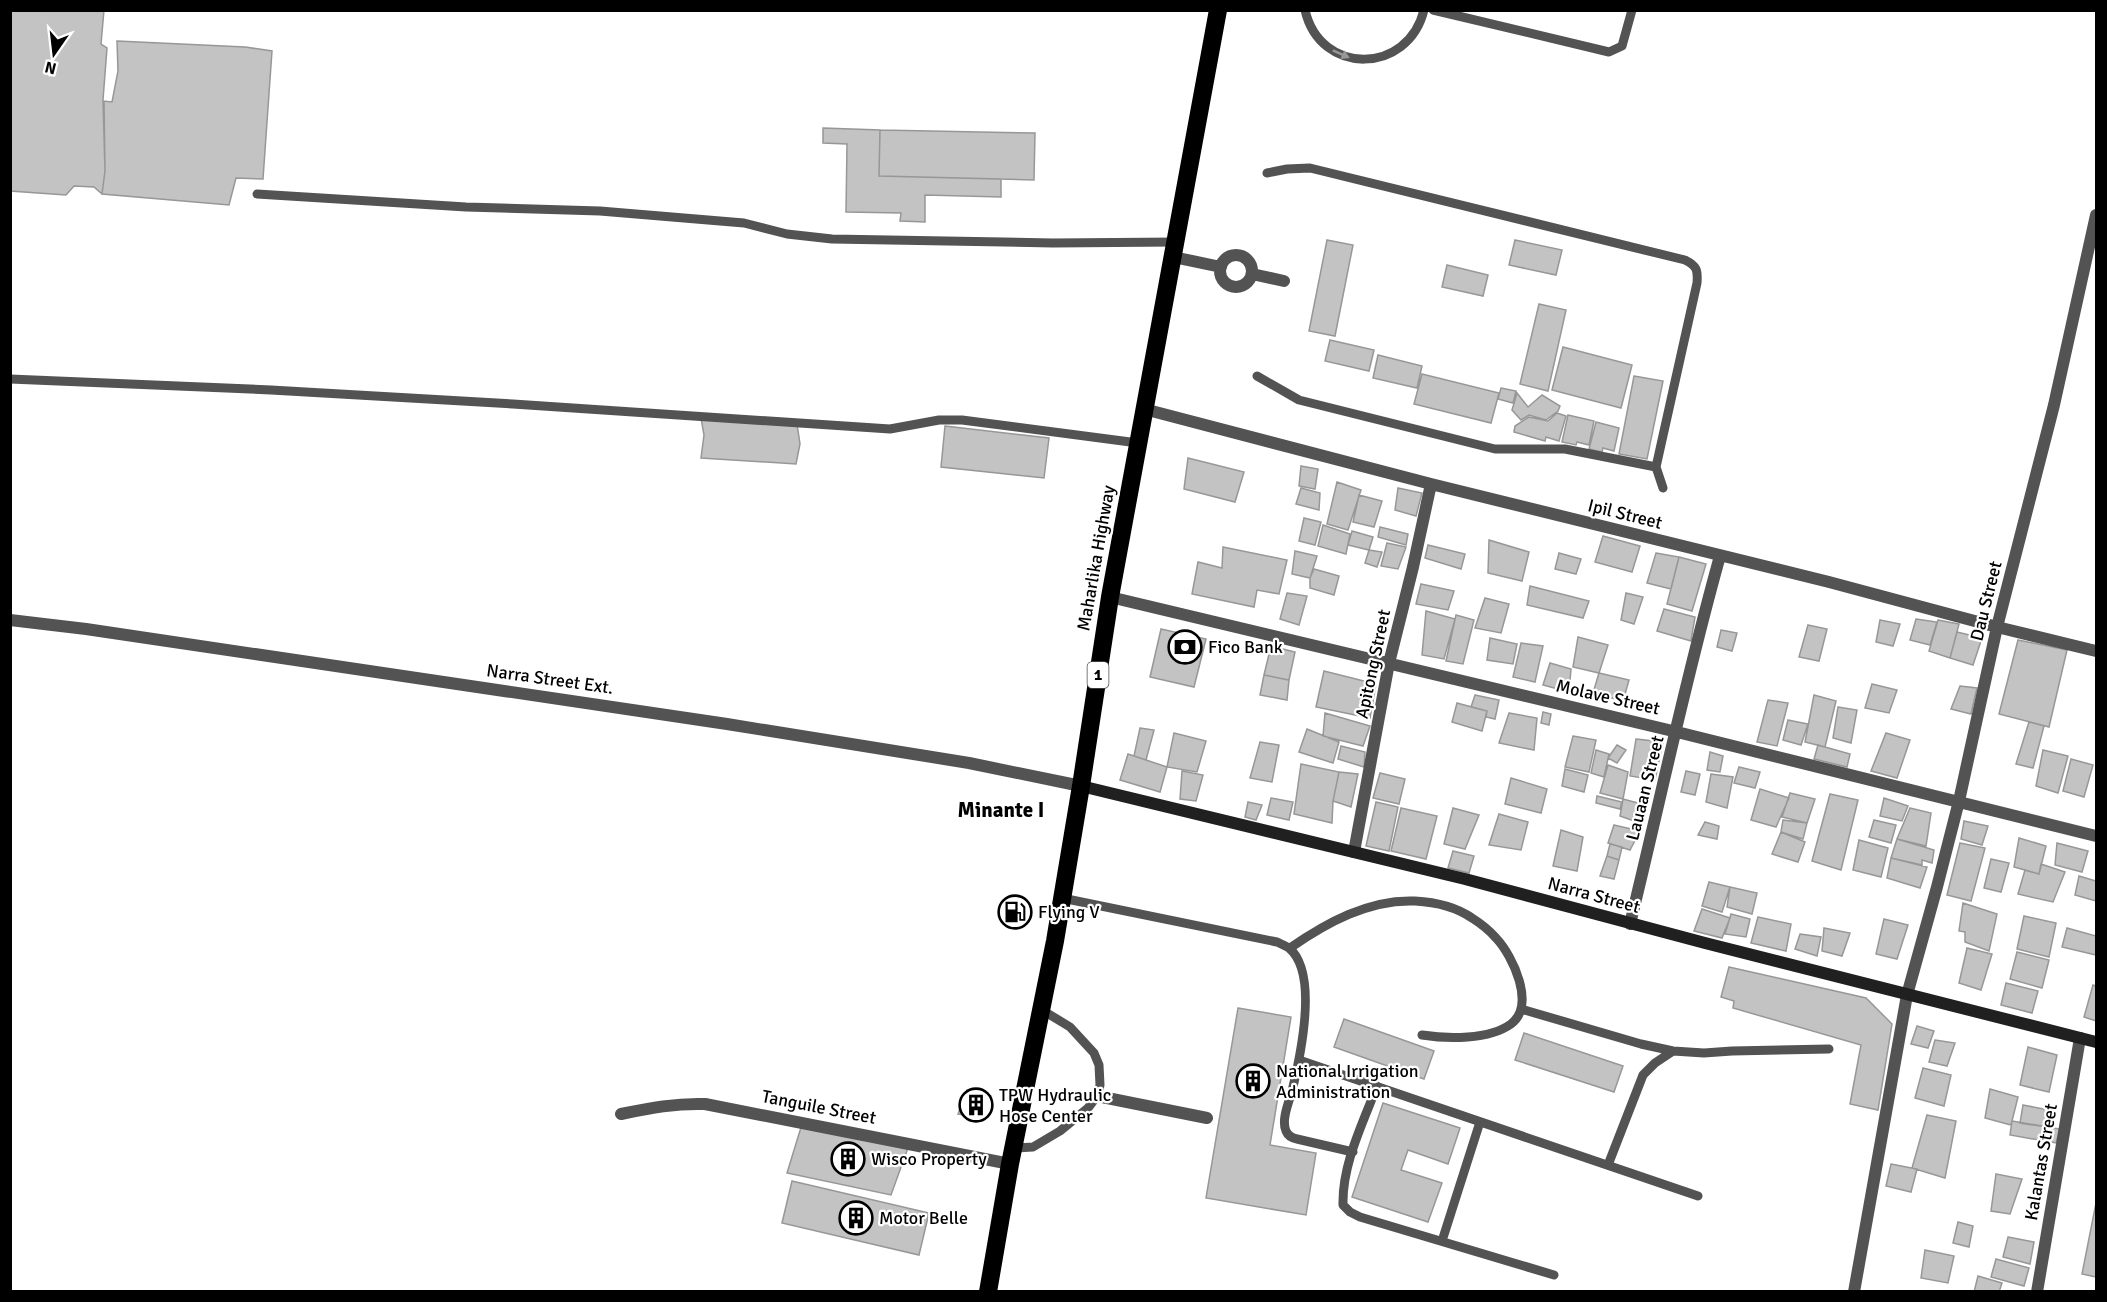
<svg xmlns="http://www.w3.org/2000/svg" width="2107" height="1302" viewBox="0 0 2107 1302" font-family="Signika,sans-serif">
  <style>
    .building { fill: #c3c3c3; stroke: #979797; stroke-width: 1.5 }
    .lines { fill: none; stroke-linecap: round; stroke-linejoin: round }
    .lane { stroke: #535353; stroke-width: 9 }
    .street { stroke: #535353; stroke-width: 12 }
    .secondary { stroke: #202020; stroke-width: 12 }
    .highway { stroke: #000; stroke-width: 18 }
    .oneway { fill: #989898 }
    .labels { text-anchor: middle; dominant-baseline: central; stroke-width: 4.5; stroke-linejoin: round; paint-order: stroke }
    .shield { fill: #fff; stroke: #4c4c4c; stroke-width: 1.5 }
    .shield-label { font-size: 16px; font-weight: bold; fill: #000 }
    .street-label { font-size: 18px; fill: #000; stroke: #fff }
    .poi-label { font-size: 18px; fill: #000; stroke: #fff; text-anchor: start }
    .quarter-label { font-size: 21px; font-weight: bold; fill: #000; stroke: #fff }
  </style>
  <rect width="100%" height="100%" fill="#fff"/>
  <path class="building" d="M10 10H104L101 44 107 48 103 100 105 171 102 194 94 187 74 186 66 195 10 191Z
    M117 41 245 47 272 51 263 179 236 178 229 205 102 194 105 171 104 101 112 102 118 71Z
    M823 128 880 130 879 176 1001 179V197L925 195V222L900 221 901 213 846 212 847 144 823 143Z
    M880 130 1035 133 1034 180 879 176Z
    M1327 240 1353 245 1335 336 1309 331Z
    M1515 240 1562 250 1556 275 1509 265Z
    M1447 265 1488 275 1483 296 1442 287Z
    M1539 304 1566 310 1548 391 1520 384Z
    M1330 340 1374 350 1369 371 1325 361Z
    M1563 347 1632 365 1621 408 1552 390Z
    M1378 355 1422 366 1417 388 1373 378Z
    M1422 374 1499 393 1491 423 1414 404Z
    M1634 376 1663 381 1647 459 1619 454Z
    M1501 388 1516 391 1513 403 1498 399Z
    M1517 393 1528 407 1542 395 1560 406 1558 411 1546 420 1529 415 1521 420 1512 410Z
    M1557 413 1566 416 1559 441 1546 437 1545 441 1514 432 1515 426 1529 417 1548 421Z
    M1568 415 1594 421 1589 445 1577 442 1576 445 1562 442Z
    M701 418 797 424 800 444 796 464 701 458 704 435Z
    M1596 422 1619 428 1614 451 1603 448 1602 452 1589 449Z
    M945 426 1049 438 1044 478 941 467Z
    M1188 458 1244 472 1235 502 1184 489Z
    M1301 466 1318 469 1315 489 1299 486Z
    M1337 482 1361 490 1348 530 1327 524Z
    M1301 488 1320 493 1319 510 1296 504Z
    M1398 488 1422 493 1416 516 1395 510Z
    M1359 495 1382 501 1374 527 1353 522Z
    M1304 518 1321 522 1315 545 1299 541Z
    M1323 525 1350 534 1346 554 1318 546Z
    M1380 527 1408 534 1406 545 1378 537Z
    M1352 531 1373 537 1369 550 1348 545Z
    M1603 536 1640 546 1632 572 1595 562Z
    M1489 540 1529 552 1522 581 1488 573Z
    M1387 543 1406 547 1398 569 1381 566Z
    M1428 545 1465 554 1461 569 1425 558Z
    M1223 547 1287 560 1279 594 1257 590 1254 607 1192 594 1198 562 1222 568Z
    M1369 550 1382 552 1377 567 1365 563Z
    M1295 551 1317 556 1310 578 1292 574Z
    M1559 553 1581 559 1576 574 1555 569Z
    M1656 553 1679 557 1671 589 1647 583Z
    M1679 557 1706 564 1692 611 1667 604Z
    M1314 569 1339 576 1334 595 1310 588V578Z
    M1421 584 1454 591 1448 610 1416 604Z
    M1530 586 1589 601 1583 618 1527 605Z
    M1287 593 1307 596 1299 625 1280 619Z
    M1626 593 1643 597 1634 624 1621 620Z
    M1485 598 1509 604 1501 633 1475 628Z
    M1664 609 1695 617 1691 641 1657 631Z
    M1426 611 1455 619 1444 659 1422 655Z
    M1456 615 1474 620 1463 664 1446 661Z
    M1916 619 1937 622 1930 645 1910 640Z
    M1880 620 1900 624 1893 646 1876 642Z
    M1938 620 1959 624 1950 658 1929 651Z
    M1808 625 1827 629 1819 661 1799 657Z
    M1161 629 1206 639 1194 687 1150 677Z
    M1721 630 1737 633 1732 651 1717 647Z
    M1957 632 1982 638 1973 665 1950 658Z
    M1578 637 1608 645 1599 673 1573 667Z
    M1490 638 1517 644 1513 664 1487 660Z
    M2018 640 2067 650 2049 727 1999 714Z
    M1521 643 1543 646 1535 682 1513 677Z
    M1271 646 1295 652 1289 680 1264 675Z
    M1550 663 1571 669 1569 692 1543 685Z
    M1324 671 1376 684 1370 718 1316 707Z
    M1599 673 1629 680 1623 701 1593 693Z
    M1264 675 1289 680 1287 700 1260 695Z
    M1872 684 1897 690 1889 713 1865 708Z
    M1960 686 1977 688 1971 714 1951 709Z
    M1475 695 1499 700 1495 719 1486 717 1487 711 1471 707Z
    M1814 695 1836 701 1825 747 1805 742Z
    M1768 700 1788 703 1777 746 1757 742Z
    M1457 703 1487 711 1482 731 1452 722Z
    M1838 707 1857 710 1851 743 1833 738Z
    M1543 712 1551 714 1549 725 1541 723Z
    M1325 713 1370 726 1363 746 1323 736Z
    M1509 713 1537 718 1534 750 1499 743Z
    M1788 720 1808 724 1801 745 1783 740Z
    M2029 722 2044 726 2033 768 2016 764Z
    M1140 728 1154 730 1146 760 1134 756Z
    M1307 729 1339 742 1333 763 1299 752Z
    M1174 733 1206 741 1197 772 1167 767Z
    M1886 733 1910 740 1897 778 1871 771Z
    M1573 736 1596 740 1589 772 1565 767Z
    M1636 739 1663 742 1655 780 1630 776Z
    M1260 742 1279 745 1272 782 1250 778Z
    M1617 745 1626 750 1617 763 1608 758Z
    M1818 745 1850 754 1847 767 1814 759Z
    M1341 746 1365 752 1364 767 1338 759Z
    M1596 750 1609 754 1604 777 1591 773Z
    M2043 750 2068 756 2058 793 2036 786Z
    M1710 752 1723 756 1720 772 1707 770Z
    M1128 754 1167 767 1160 792 1120 780Z
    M2071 759 2093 765 2084 797 2063 791Z
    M1301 764 1339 772 1333 801 1332 823 1294 814Z
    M1608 765 1628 772 1623 799 1600 793Z
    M1739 767 1760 772 1755 788 1734 783Z
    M1565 769 1588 775 1584 792 1562 786Z
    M1182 771 1203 775 1196 801 1180 799Z
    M1686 771 1700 774 1695 795 1681 792Z
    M1339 772 1358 774 1351 807 1333 801Z
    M1380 773 1405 779 1399 804 1373 798Z
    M1711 774 1733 777 1727 808 1706 802Z
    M1511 778 1547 789 1541 813 1505 804Z
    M1760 789 1789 798 1776 827 1751 820Z
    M1790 793 1815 799 1807 823 1782 817Z
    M1830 794 1858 800 1841 870 1812 861Z
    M1597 796 1622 802 1620 809 1596 803Z
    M1271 798 1293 802 1289 820 1267 815Z
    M1884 798 1908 806 1902 821 1880 816Z
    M1623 799 1638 803 1634 821 1620 816Z
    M1248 802 1262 805 1256 820 1245 817Z
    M1376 802 1398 807 1389 851 1366 846Z
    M1401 808 1437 816 1426 859 1391 851Z
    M1453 808 1479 815 1465 849 1444 844Z
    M1910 808 1931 813 1926 846 1897 839Z
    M1499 814 1528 822 1521 850 1489 845Z
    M1783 820 1807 823 1803 839 1781 832Z
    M1874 820 1896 825 1891 843 1869 837Z
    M1964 821 1988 826 1982 845 1961 839Z
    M1705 822 1719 826 1717 839 1698 835Z
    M1614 825 1640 831 1630 850 1608 843Z
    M1561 830 1583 837 1577 871 1553 866Z
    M1781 832 1805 842 1798 862 1772 854Z
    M2019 838 2046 846 2039 874 2014 867Z
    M1897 839 1934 850 1932 863 1922 860V865L1891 858Z
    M1859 840 1888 848 1881 877 1853 870Z
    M1960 843 1985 848 1971 901 1947 895Z
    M2057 843 2088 851 2082 872 2055 865Z
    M1610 844 1622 847 1619 860 1607 856Z
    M1453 851 1474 856 1469 873 1448 868Z
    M1607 856 1619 860 1614 879 1600 876Z
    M1891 858 1927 867 1920 888 1887 878Z
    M1991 859 2009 863 2001 892 1984 888Z
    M2041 864 2065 872 2053 902 2018 894 2025 870 2039 874Z
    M2079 876 2096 881V901L2075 895Z
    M1709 882 1730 887 1722 912 1702 906Z
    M1730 887 1757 893 1752 914 1727 907Z
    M1963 903 1997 914 1989 951 1965 942V932L1959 931Z
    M1702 909 1730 918 1722 938 1694 931Z
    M1731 914 1750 919 1746 937 1725 934Z
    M2024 916 2056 923 2049 957 2017 949Z
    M1758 917 1791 924 1786 951 1751 943Z
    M1884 919 1908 925 1897 959 1876 954Z
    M1824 928 1850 933 1842 956 1822 951Z
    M2067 928 2096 936V955L2062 947Z
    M1800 934 1821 937 1817 956 1795 949Z
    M1967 948 1992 954 1981 990 1959 983Z
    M2017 952 2049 960 2042 988 2010 979Z
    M1729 967 1866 998 1892 1024 1878 1110 1850 1104 1861 1045 1733 1008 1734 1001 1721 997Z
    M2006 983 2038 991 2032 1013 2001 1005Z
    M2093 985 2096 986V1021L2084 1017Z
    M1238 1008 1291 1017 1270 1145 1316 1153 1306 1215 1206 1198Z
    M1344 1019 1434 1051 1424 1079 1334 1047Z
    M1917 1026 1934 1031 1928 1048 1911 1044Z
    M1524 1033 1623 1066 1614 1092 1515 1060Z
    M1935 1040 1955 1043 1947 1066 1929 1062Z
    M2028 1047 2057 1055 2049 1092 2020 1085Z
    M1923 1068 1951 1075 1944 1106 1915 1098Z
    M1990 1089 2018 1097 2011 1125 1985 1118Z
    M967 1090 991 1096 988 1117 958 1114Z
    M1383 1103 1460 1128 1448 1164 1408 1150 1401 1170 1442 1183 1428 1222 1352 1197Z
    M2023 1105 2049 1110 2046 1127 2020 1123Z
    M1927 1115 1956 1121 1945 1178 1912 1168Z
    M2012 1121 2060 1129 2056 1143 2010 1135Z
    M802 1124 909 1145 891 1195 787 1173Z
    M1891 1164 1917 1169 1911 1192 1886 1186Z
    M1996 1174 2022 1179 2010 1214 1991 1211Z
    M792 1181 929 1213 919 1255 782 1223Z
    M2096 1203V1277L2082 1274Z
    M1958 1222 1973 1226 1969 1247 1953 1243Z
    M2008 1237 2034 1242 2030 1264 2003 1257Z
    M1925 1250 1954 1256 1948 1283 1921 1278Z
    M1996 1259 2029 1268 2024 1286 1991 1277Z
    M1978 1276 2002 1283 1999 1292H1974Z"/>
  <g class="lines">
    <path class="lane" d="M1305 10C1320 76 1408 75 1424 10
      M1433 10 1609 52 1622 46 1632 10
      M1267 173 1287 169 1310 168 1685 260C1697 266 1698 270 1697 283L1656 467
      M257 194 466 207 600 211 744 223 787 234 832 239 1053 243 1176 242
      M1257 376 1299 400 1495 449H1565L1656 467 1663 488
      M10 379 271 390 513 404 890 429 939 420H962L1138 443
      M1062 898 1277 942C1281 944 1286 946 1289 948 1319 973 1300 1058 1292 1091 1289 1102 1281 1120 1286 1131 1288 1136 1292 1138 1297 1139L1353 1152
      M1290 948C1326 923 1369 899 1415 901 1434 902 1456 907 1472 918 1480 923 1489 930 1496 938 1513 956 1536 1005 1511 1024 1489 1040 1447 1039 1422 1035
      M1521 1009 1641 1044 1673 1051 1704 1053 1732 1051 1829 1049
      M1299 1060 1698 1196
      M1377 1086C1363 1123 1342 1164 1343 1205L1350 1212 1360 1217 1554 1275
      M1014 1148 1033 1147 1060 1131 1088 1108 1097 1096 1100 1085 1099 1065 1094 1053 1070 1027 1042 1010
      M1608 1165 1643 1075 1655 1063 1673 1051
      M1442 1241 1480 1122"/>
    <path class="street" d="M1220 271a16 16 0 1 1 32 0a16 16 0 1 1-32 0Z
      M1173 257 1221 267
      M1252 274 1284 281
      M1144 409 1431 484 1829 582 1997 627 2096 651
      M1110 597 1677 732 2096 836
      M10 620 86 629 727 724 969 763 1081 786
      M1354 852 1389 663 1413 567 1431 484
      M1630 924C1660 801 1686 677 1720 556
      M1097 1096 1207 1118
      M621 1114C650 1108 676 1103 705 1104L1010 1164
      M1854 1292 1907 995 1937 887 1959 801 1997 627 2054 405 2096 215
      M2037 1292 2080 1038"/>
    <path class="secondary" d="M1081 786 1465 879 1705 943 2096 1042"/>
    <path class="highway" d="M988 1292 1010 1164 1055 941 1081 786 1110 597 1218 10"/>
  </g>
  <defs><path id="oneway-solid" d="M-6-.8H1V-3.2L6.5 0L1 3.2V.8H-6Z" transform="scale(1.5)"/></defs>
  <use class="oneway" href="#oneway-solid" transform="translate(1341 54) rotate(24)"/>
  <defs>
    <g id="bank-ring" transform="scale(1.725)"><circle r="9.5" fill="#fff" stroke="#000" stroke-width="1.5"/><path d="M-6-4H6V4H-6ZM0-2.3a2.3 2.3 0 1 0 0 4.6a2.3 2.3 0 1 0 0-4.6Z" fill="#000"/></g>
    <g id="fuel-ring" transform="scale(1.725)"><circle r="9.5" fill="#fff" stroke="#000" stroke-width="1.5"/><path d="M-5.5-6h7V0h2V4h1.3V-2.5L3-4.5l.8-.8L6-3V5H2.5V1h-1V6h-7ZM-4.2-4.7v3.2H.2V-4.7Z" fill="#000"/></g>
    <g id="building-ring" transform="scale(1.725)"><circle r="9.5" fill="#fff" stroke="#000" stroke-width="1.5"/><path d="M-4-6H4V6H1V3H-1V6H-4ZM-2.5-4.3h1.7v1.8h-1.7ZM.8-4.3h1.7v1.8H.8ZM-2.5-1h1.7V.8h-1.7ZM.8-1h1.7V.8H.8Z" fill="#000"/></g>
  </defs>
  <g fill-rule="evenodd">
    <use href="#bank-ring" x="1185" y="647"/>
    <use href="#fuel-ring" x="1015" y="912"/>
    <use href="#building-ring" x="1253" y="1081"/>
    <use href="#building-ring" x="976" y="1105"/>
    <use href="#building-ring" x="848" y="1159"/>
    <use href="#building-ring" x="856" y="1218"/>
  </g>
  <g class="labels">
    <rect class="shield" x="1087.5" y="662" width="21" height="26" rx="4.5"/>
    <g class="shield-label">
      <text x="1098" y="675">1</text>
    </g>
    <g class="street-label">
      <text transform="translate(1625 514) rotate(14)">Ipil Street</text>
      <text transform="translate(1096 558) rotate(-80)">Maharlika Highway</text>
      <text transform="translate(1986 601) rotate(-76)">Dau Street</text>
      <text transform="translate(1373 664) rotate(-78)">Apitong Street</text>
      <text transform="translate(550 679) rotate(8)">Narra Street Ext.</text>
      <text transform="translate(1608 697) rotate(13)">Molave Street</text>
      <text transform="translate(1645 788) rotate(-76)">Lauaan Street</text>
      <text transform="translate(1594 895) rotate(15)">Narra Street</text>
      <text transform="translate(819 1107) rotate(11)">Tanguile Street</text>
      <text transform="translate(2041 1162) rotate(-80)">Kalantas Street</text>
    </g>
    <g class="poi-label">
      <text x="1208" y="647">Fico Bank</text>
      <text x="1038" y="912">Flying V</text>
      <text x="1276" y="1071">National Irrigation<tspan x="1276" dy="21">Administration</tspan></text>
      <text x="999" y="1095">TPW Hydraulic<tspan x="999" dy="21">Hose Center</tspan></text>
      <text x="871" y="1159">Wisco Property</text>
      <text x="879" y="1218">Motor Belle</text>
    </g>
    <g class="quarter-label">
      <text x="1001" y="810">Minante I</text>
    </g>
  </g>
  <rect width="2107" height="1302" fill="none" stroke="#000000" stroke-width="24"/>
  <g transform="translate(54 54) rotate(194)" stroke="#ffffff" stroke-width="4.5" paint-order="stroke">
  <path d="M0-4.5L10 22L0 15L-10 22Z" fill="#000000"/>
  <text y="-9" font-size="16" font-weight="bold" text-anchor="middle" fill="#000000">N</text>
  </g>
</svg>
